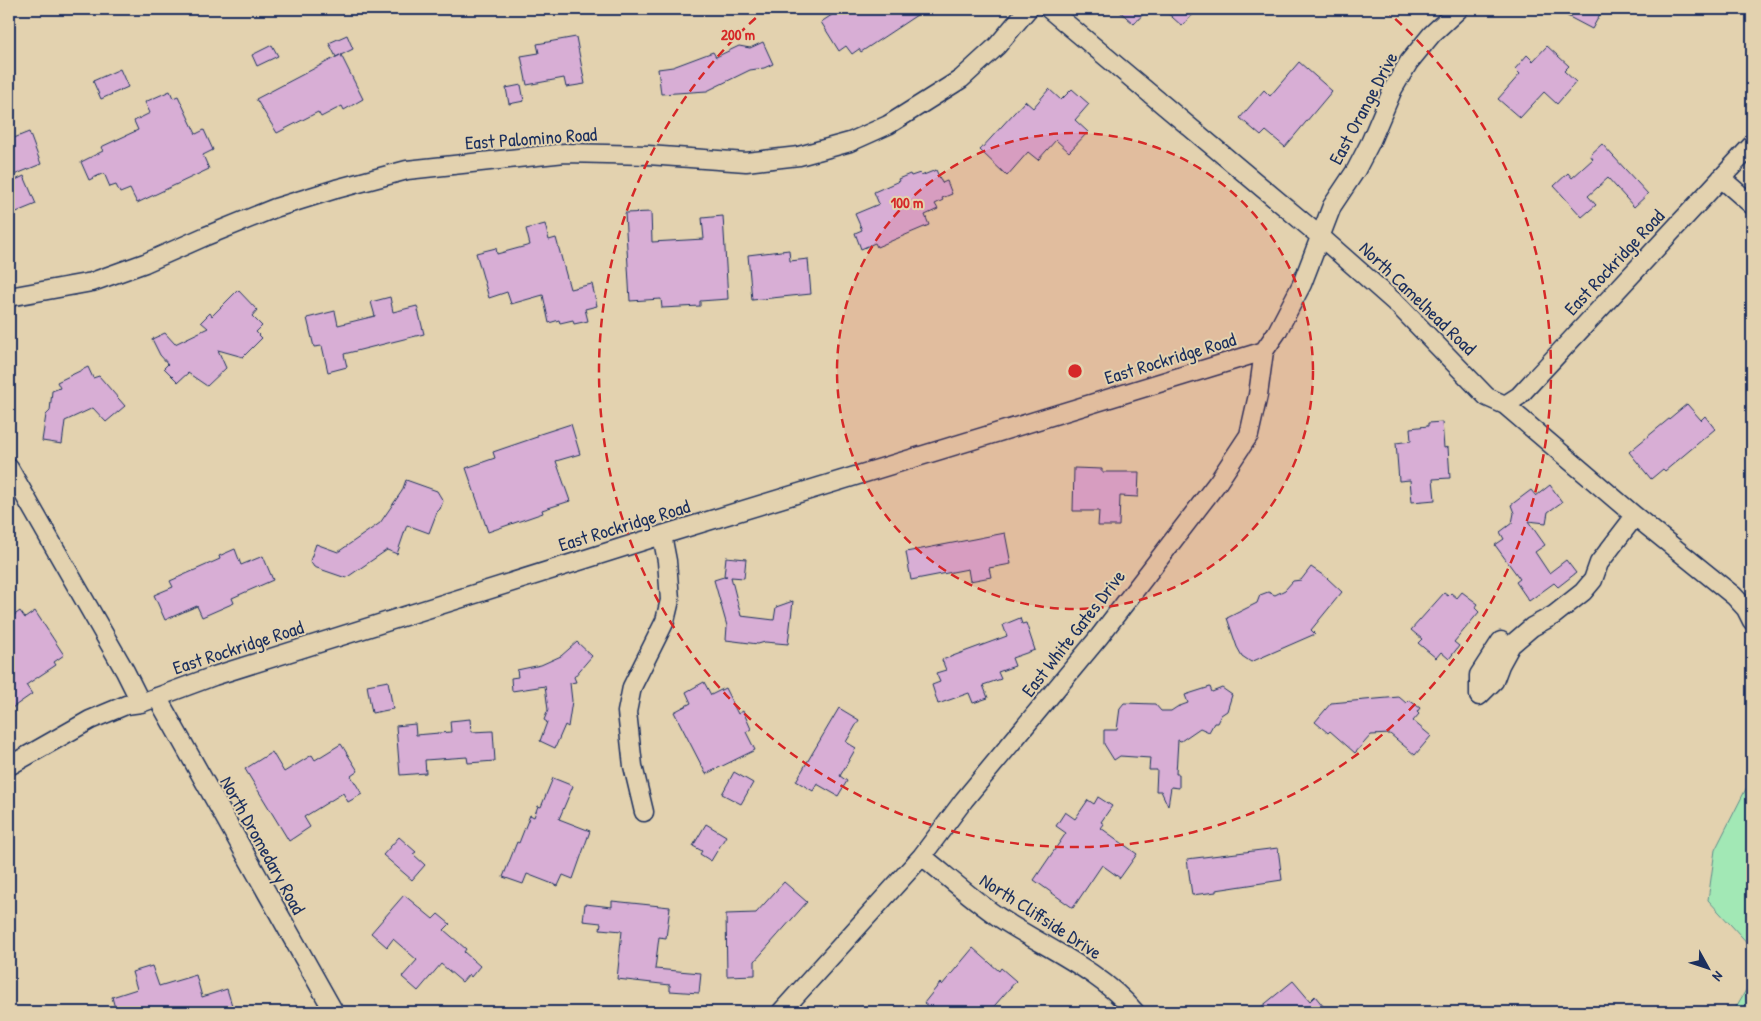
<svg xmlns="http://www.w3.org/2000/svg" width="1761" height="1021" viewBox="0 0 1761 1021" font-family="'Patrick Hand',sans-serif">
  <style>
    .green { fill: #a2e8b5; stroke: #5e8c8a }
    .building { fill: #d8aed5; stroke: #1b2f5e }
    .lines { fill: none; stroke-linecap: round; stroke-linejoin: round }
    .minor-casing { stroke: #1b2f5e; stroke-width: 21 }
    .minor { stroke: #e3d2af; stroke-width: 18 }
    .ring { fill: none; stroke: #d62828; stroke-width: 2.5; stroke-dasharray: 9 6 }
    .labels { text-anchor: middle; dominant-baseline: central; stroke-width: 4; stroke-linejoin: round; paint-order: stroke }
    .street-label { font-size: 19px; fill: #1b2f5e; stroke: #e3d2af }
    .centre { fill: #d62828; stroke: #e3d2af; stroke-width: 2.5 }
    .ring-label { font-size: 15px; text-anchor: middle; font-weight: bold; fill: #d62828; stroke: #e3d2af; stroke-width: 4; stroke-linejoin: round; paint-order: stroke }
  </style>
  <rect width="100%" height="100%" fill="#e3d2af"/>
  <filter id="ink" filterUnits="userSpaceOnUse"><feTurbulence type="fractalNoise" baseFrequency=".02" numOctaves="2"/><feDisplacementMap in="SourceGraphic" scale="10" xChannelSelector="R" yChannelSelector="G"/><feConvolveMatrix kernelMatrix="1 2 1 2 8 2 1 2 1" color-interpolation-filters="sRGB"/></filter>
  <g filter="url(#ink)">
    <path class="green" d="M1752 777V948L1708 900 1715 850Z
      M1752 980V1012H1733Z"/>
    <path class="building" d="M841 9H926L861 52 859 49 852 54 846 46 839 51 821 22Z
      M1117 9H1148L1134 24Z
      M1163 9H1198L1182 26Z
      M1554 9H1603L1592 29Z
      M347 35 353 49 341 55 363 99 344 110 342 106 321 117 318 112 277 133 256 99 340 55 336 57 329 43Z
      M576 37 585 84 566 87 564 78 527 85 521 56 539 53 537 44Z
      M763 42 773 64 764 68 750 70 707 91 661 94 658 69 673 67 713 52 716 57 739 46 750 48Z
      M272 45 278 56 257 66 252 55Z
      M1547 46 1569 66 1564 71 1576 82 1557 104 1544 92 1520 118 1498 99 1520 74 1515 69 1527 55 1533 61Z
      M1299 62 1332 91 1285 147 1266 131 1261 136 1240 118 1264 90 1270 96Z
      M120 69 128 87 101 99 93 81Z
      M521 85 524 101 509 104 506 88Z
      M1049 89 1061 100 1072 89 1089 104 1075 120 1088 132 1069 152 1056 140 1038 160 1028 152 1007 176 980 150 1025 101 1033 108Z
      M170 91 173 98 178 96 196 134 204 130 213 150 203 155 209 169 137 203 130 189 120 193 116 185 110 187 104 173 89 180 81 162 103 151 101 147 138 130 134 121 150 113 145 102Z
      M29 132 41 164 14 175 9 161V140Z
      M1602 144 1648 194 1634 207 1608 178 1588 196 1596 205 1582 217 1554 186 1568 173 1572 178 1593 159 1590 155Z
      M936 170 942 183 947 181 952 194 942 198 943 200 935 204 938 209 925 215 929 225 877 247 875 243 861 249 855 233 862 230 855 214 879 204 874 192 899 181 898 179 910 174 911 176 920 173 921 176Z
      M24 176 36 204 9 215V183Z
      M651 212 652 242 704 239 702 218 723 216 728 299 700 301V306L662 308 661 299 630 301 625 213Z
      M545 224 549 240 556 238 570 289 592 284 597 306 585 309 588 321 574 324 573 320 560 323 559 320 549 323 543 295 511 304 507 292 489 298 476 253 496 248 497 254 530 245 526 229Z
      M789 250 790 261 808 259 811 294 752 300 748 255Z
      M238 290 257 310 252 316 262 326 256 332 262 338 243 357 218 350 226 368 207 386 188 373 178 382 164 368 168 364 160 355 152 339 165 333 175 344 208 328 201 322 210 313 212 316Z
      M390 297 393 312 417 306 424 334 344 354 347 367 328 372 322 346 314 347 307 318 335 311 338 325 375 316 371 302Z
      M88 367 93 378 99 376 125 406 106 422 93 408 65 421 62 444 42 441 46 415 50 411 52 391 60 388 57 382Z
      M1687 404 1701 420 1705 416 1715 429 1665 471 1663 469 1651 479 1629 452Z
      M1442 422 1444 448 1448 447 1450 478 1433 479 1435 500 1412 502 1410 480 1399 481 1396 443 1411 441 1410 428 1428 426V423Z
      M571 424 580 454 556 461 570 501 542 510 543 513 488 532 466 468 495 458 493 452 537 437V435Z
      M1074 468 1102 469V472H1139L1138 497 1120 496 1119 526H1098L1099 511H1073Z
      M406 480 437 491 443 501 440 509 437 512 429 533 407 525 397 554 387 550 346 578 314 567 310 561 316 544 338 552 380 523 402 491Z
      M1550 485 1562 502 1548 512 1546 523 1528 521 1545 545 1535 552 1549 573 1566 560 1576 573 1558 587 1554 583 1529 601 1516 582 1520 579 1495 545 1504 539 1500 532 1512 523 1514 513 1511 505 1531 490 1536 496Z
      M1005 533 1011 564 989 568 991 577 970 581 968 569 911 580 906 552Z
      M235 549 241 565 263 556 273 580 232 598 234 603 202 617 197 606 165 620 154 595 173 587 170 581 220 559 219 556Z
      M726 557 746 559 744 578 731 577 741 616 774 620 776 607 793 601 788 644 765 642 758 644 726 640 727 626 714 580 727 576H724Z
      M1311 567 1327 578 1342 592 1311 630 1315 634 1251 662 1242 656 1237 647 1227 618 1257 603 1260 595 1268 592 1275 595 1285 590 1293 581 1301 580Z
      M1462 592 1478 604 1475 608 1479 612 1454 642 1459 646 1449 659 1441 652 1436 658 1418 643 1422 639 1411 630 1444 593 1448 596 1451 593 1457 598Z
      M20 611 25 618 35 611 64 655 54 662 56 665 26 685 32 694 9 710V619Z
      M1020 618 1022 624 1026 623 1035 650 1012 658 1015 666 998 672 1001 679 983 685 988 698 973 703 969 693 938 704 932 685 940 682 936 673 946 670 942 660 1007 636 1003 625Z
      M577 642 592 656 574 677 576 682 570 683 572 701 568 727 565 725 555 748 540 741 547 722 544 720 548 710 545 686 512 691 511 678 518 677 517 670 541 665 561 656Z
      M388 681 393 709 372 713 367 685Z
      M704 682 711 695 725 688 738 714 743 711 751 729 746 732 755 750 706 774 674 712 691 703 686 692Z
      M1210 687 1212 692 1222 688 1232 695 1227 711 1221 715 1217 723H1214L1209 732 1200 728 1181 741 1178 740 1176 774H1179V788L1171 787 1168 806 1161 791H1156L1157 770H1149L1150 758 1120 756 1114 760 1104 744V730H1117L1120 708 1124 703 1155 704 1161 711H1171L1177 707 1188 703 1185 695Z
      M1399 697 1406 703 1409 700 1420 708 1417 712 1419 714 1413 721 1431 736 1415 755 1390 734 1371 735 1355 753 1330 731 1328 733 1315 722 1331 703Z
      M839 708 859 720 846 742 856 748 840 776 847 781 838 796 817 784 813 791 796 781Z
      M470 719 471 732 493 731 495 761 468 763 467 757 425 760 426 773 400 775 396 726 415 724 416 735 451 732 450 721Z
      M341 744 358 771 351 776 362 794 348 802 343 793 304 817 310 827 289 841 245 769 272 752 284 772 312 755 315 760Z
      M734 772 753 783 741 804 722 794Z
      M553 778 573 786 559 819 590 831 573 879 563 875 558 886 527 874 523 884 503 877 517 842 519 843 530 815 534 817 538 806 541 807Z
      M1098 797 1112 806 1101 822 1104 824 1101 828 1137 854 1120 878 1102 865 1073 908 1034 880 1066 833 1056 826 1065 812 1075 819 1088 800 1094 804Z
      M706 824 726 836 711 861 700 854 702 851 693 846Z
      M399 837 416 852 413 854 425 865 412 880 383 855Z
      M1278 848 1282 880 1216 890V892L1192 895 1187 859Z
      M784 882 807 902 755 961V975L727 976 726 914 756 913Z
      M404 895 433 919 438 914 450 924 444 930 466 949 464 952 480 966 471 977 469 974 462 982 441 964 418 991 402 977 417 960 393 939 387 947 371 933Z
      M612 901 670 907 666 938 659 937 655 969 701 973 699 993 670 991V985L617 979 622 931 600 929 601 923 583 921 585 904 612 907Z
      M973 948 999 971 1001 968 1016 981 989 1012H935L924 1003 940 983 942 985Z
      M152 966 159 986 196 975 202 997 227 989 234 1012H116L112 997 137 989 132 972Z
      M1293 981 1310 1001 1315 996 1328 1012H1255Z"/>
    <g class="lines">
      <g class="minor-casing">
        <path id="minor" d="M1049 9 1321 237 1399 306 1487 397 1505 405 1635 516 1734 596 1746 609 1752 621
          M1721 178 1752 205
          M9 297 92 282 145 263 206 236 275 208 336 189 407 170 565 153 648 155 746 162 799 156 850 142 888 125 961 79 997 46 1028 9
          M1505 405 1519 396 1752 145
          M9 468 125 671 141 703
          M1479 696 1494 681 1500 665 1511 645 1532 627 1554 615 1583 592 1593 580 1599 563 1635 516
          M1479 696V675L1501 641
          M157 697 334 1012
          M9 766 90 720 126 705 141 703 214 676 662 535 1264 351
          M644 812 633 766 627 712 632 687 665 621 670 600 667 561 662 535
          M922 856C947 876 971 898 997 916 1043 947 1099 969 1135 1012
          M781 1012 922 856 964 800 1099 637 1218 482 1249 435 1258 395 1264 351 1277 332 1302 284 1332 206 1356 170 1370 143 1393 89 1409 62 1432 34 1459 9"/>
      </g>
      <use href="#minor" class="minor"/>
    </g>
  </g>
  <circle cx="1075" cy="371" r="238" fill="#d62828" fill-opacity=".12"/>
  <g class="ring">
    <circle cx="1075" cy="371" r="238"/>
    <path d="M1384 9A476 476 0 1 1 766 9"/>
  </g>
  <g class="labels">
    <g class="street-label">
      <text transform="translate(1363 108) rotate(-62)">East Orange Drive</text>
      <text transform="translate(531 138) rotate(-4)">East Palomino Road</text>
      <text transform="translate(1614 262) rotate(-47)">East Rockridge Road</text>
      <text transform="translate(1418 298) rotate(44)">North Camelhead Road</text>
      <text transform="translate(1170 358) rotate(-17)">East Rockridge Road</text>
      <text transform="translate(624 525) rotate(-17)">East Rockridge Road</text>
      <text transform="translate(1073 633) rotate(-52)">East White Gates Drive</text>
      <text transform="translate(238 647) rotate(-18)">East Rockridge Road</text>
      <text transform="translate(263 845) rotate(61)">North Dromedary Road</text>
      <text transform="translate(1041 916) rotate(33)">North Cliffside Drive</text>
    </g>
  </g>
  <circle cx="1075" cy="371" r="8" class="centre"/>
  <g class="ring-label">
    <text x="738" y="40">200 m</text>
    <text x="907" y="208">100 m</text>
  </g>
  <rect width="1761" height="1021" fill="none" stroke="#e3d2af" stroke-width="30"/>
  <rect x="15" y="15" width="1731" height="991" fill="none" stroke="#1b2f5e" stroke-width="2" filter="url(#ink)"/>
  <g transform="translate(1708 968) rotate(130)" stroke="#e3d2af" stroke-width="4" paint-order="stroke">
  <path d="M0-4L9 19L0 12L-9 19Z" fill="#1b2f5e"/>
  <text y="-8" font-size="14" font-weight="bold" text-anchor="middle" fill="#1b2f5e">N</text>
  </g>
</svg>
